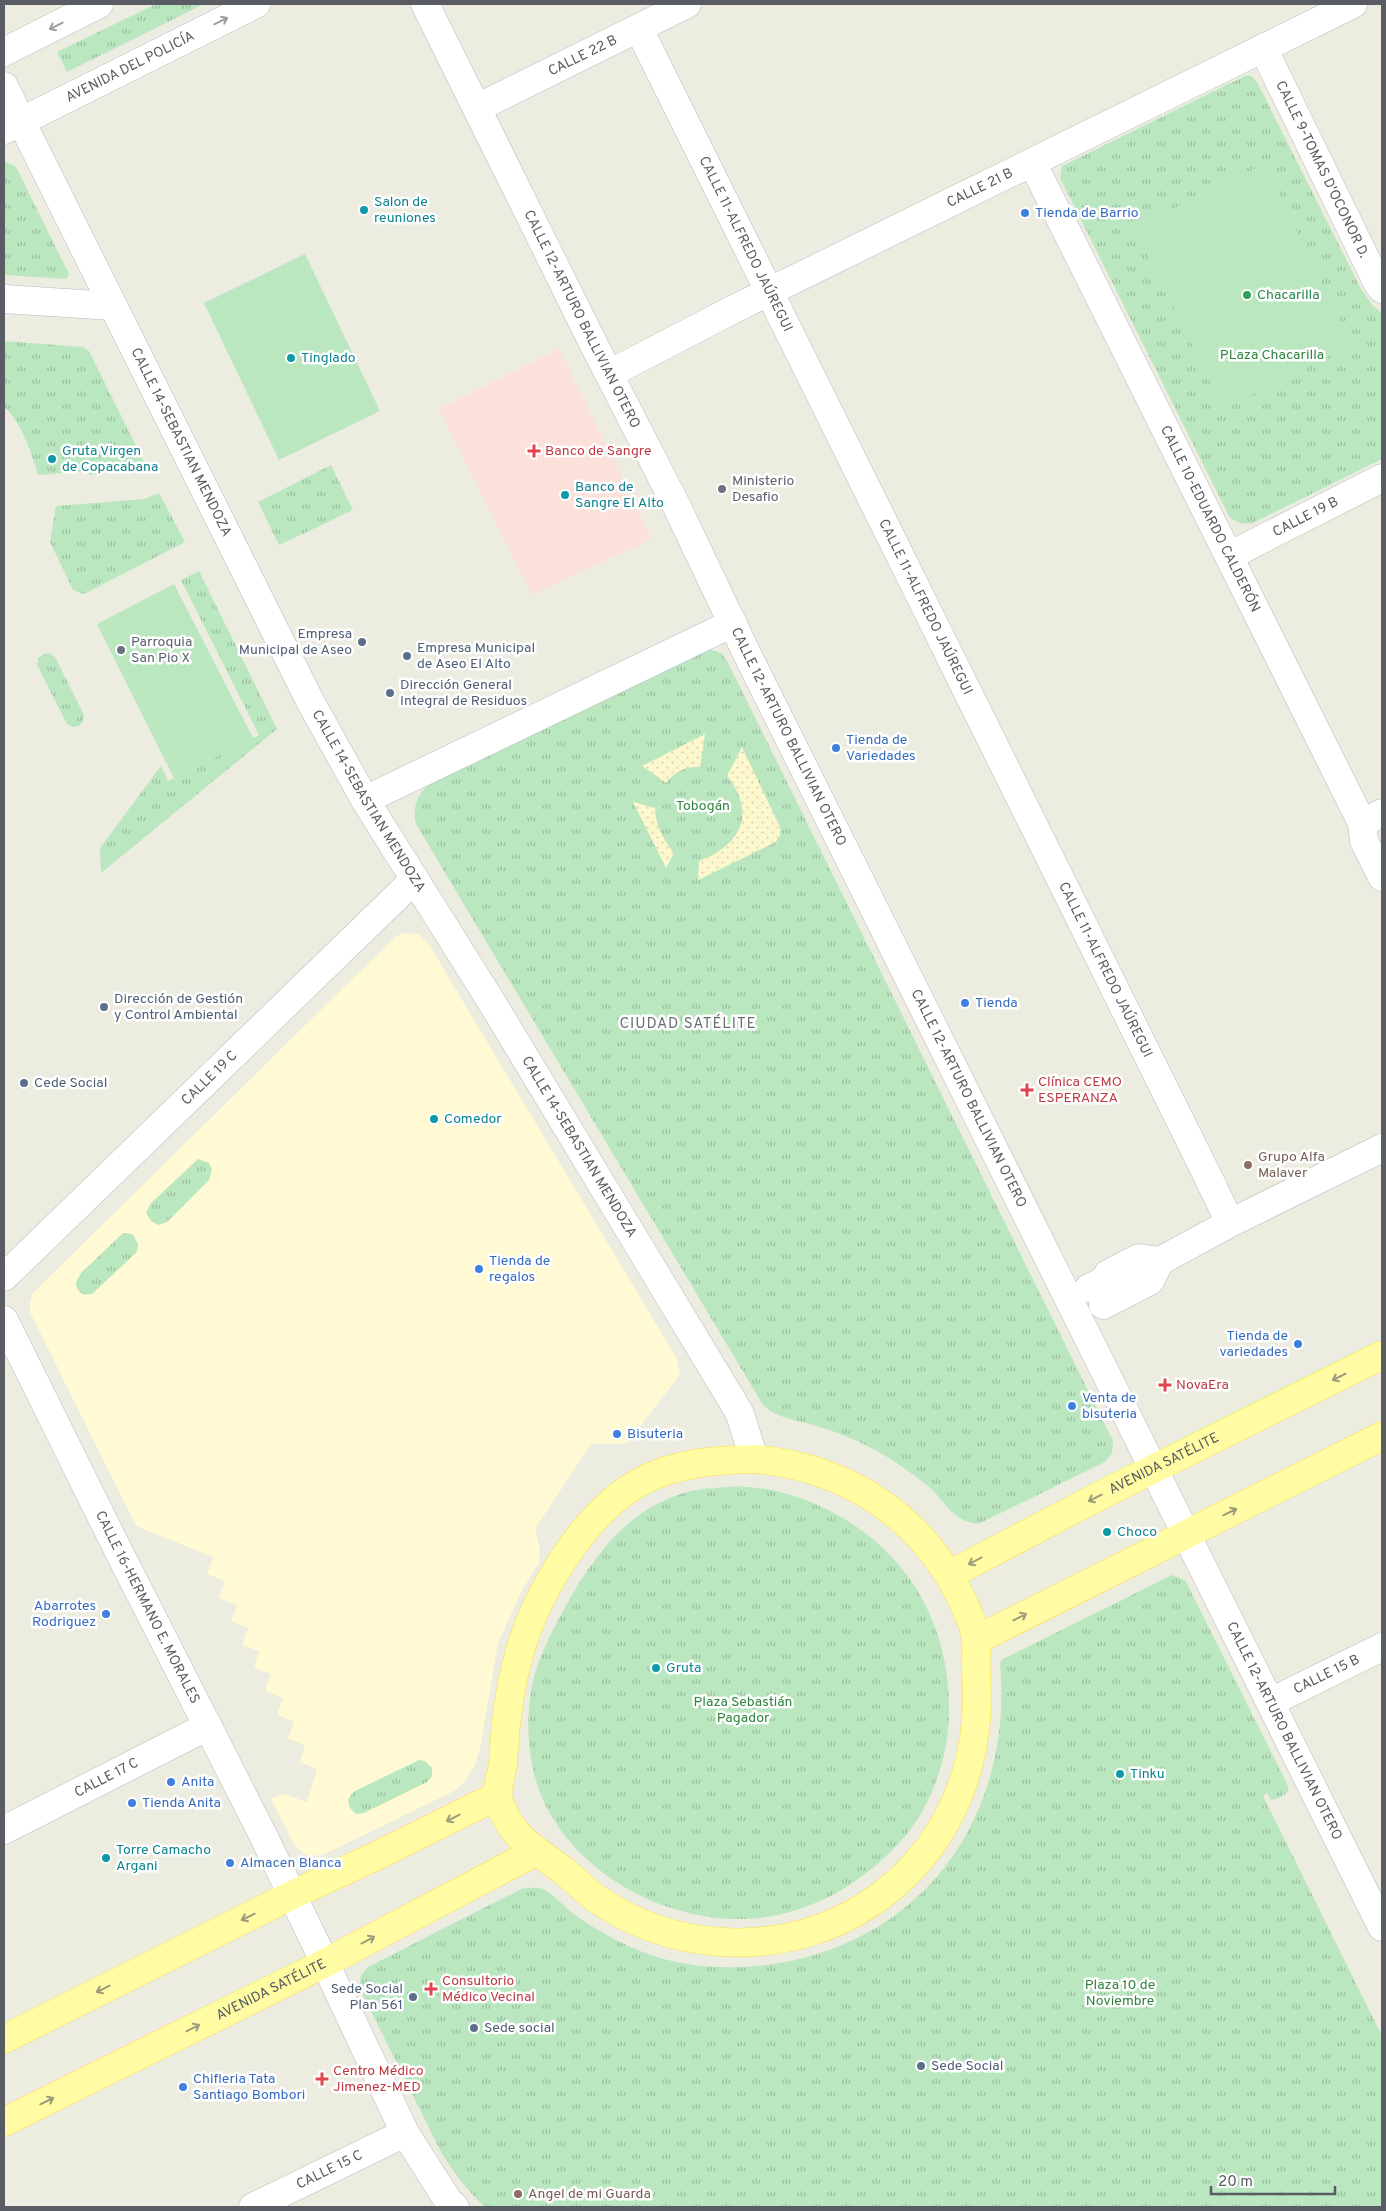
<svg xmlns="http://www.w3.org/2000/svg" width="1386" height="2211" viewBox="0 0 1386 2211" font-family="Overpass,sans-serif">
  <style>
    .commercial { fill: #fffad3 }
    .medical { fill: #fce1da }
    .grass { fill: url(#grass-tufts) }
    .sand { fill: url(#sand-dots) }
    .pitch { fill: #bae7c0 }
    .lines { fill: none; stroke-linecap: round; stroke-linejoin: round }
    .pedestrian-casing { stroke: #b8bac0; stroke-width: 29 }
    .minor-casing { stroke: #b8bac0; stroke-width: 29 }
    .tertiary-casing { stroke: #b8bac0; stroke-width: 29 }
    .secondary-casing { stroke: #bbbdc5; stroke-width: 29 }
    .primary-casing { stroke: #f9de4d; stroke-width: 29 }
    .pedestrian { stroke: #fff; stroke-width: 28 }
    .minor { stroke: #fff; stroke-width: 28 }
    .tertiary { stroke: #fff; stroke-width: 28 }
    .secondary { stroke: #fff; stroke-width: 28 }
    .primary { stroke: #fffca3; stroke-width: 28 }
    .oneway { stroke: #9b9da1 }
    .oneway2 { stroke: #9b9c7c }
    .culture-dot { fill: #0f9aa8; stroke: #fff; stroke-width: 2 }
    .shop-dot { fill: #3f7fe0; stroke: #fff; stroke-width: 2 }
    .leisure-dot { fill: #2e9e5b; stroke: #fff; stroke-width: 2 }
    .health-dot { fill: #e0444e; stroke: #fff; stroke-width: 2 }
    .worship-dot { fill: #6b7280; stroke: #fff; stroke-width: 2 }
    .service-dot { fill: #5c6f8a; stroke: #fff; stroke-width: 2 }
    .education-dot { fill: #8d6e63; stroke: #fff; stroke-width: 2 }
    .labels { text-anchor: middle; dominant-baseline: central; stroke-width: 5; stroke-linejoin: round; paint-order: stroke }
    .street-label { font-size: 14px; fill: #595c62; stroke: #fff }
    .culture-label { font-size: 14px; fill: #0d838f; stroke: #fff; text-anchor: start }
    .shop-label { font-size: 14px; fill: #366cbe; stroke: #fff; text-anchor: start }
    .leisure-label { font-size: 14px; fill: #27864d; stroke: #fff; text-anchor: start }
    .park-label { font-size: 14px; fill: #2f833e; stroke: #fff }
    .health-label { font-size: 14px; fill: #be3a42; stroke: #fff; text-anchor: start }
    .worship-label { font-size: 14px; fill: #5b616d; stroke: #fff; text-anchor: start }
    .service-label { font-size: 14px; fill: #4e5e75; stroke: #fff; text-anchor: start }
    .education-label { font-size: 14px; fill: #785e54; stroke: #fff; text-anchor: start }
    .neighbourhood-label { font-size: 15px; letter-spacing: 1px; fill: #6a6e74; stroke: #fff }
  </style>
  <defs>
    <pattern id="grass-tufts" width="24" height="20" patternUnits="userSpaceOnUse" patternTransform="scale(1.25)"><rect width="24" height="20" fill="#bae7c0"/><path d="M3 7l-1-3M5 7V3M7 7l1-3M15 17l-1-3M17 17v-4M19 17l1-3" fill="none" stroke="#9abe9f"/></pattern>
    <pattern id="sand-dots" width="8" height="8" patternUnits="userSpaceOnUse" patternTransform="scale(1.25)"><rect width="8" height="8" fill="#fcf7cc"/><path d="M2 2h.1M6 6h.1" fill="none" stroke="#dad6b2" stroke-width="1.8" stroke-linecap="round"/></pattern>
  </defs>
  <rect width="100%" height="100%" fill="#edece0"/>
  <path class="commercial" d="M403 933 418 934 428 943 677 1359 680 1374 630 1440 624 1444H591L535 1529 540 1549 539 1563 522 1590 498 1643 480 1749 474 1767 464 1782 454 1791 325 1854 313 1856 302 1853 294 1844 271 1799 283 1794 307 1802 317 1769 300 1762 305 1745 288 1739 294 1721 277 1715 283 1698 265 1691 271 1674 254 1668 259 1651 242 1645 248 1628 231 1621 237 1605 219 1598 225 1581 207 1574 213 1557 136 1526 30 1312V1302L33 1293 395 937Z"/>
  <path class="medical" d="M559 349 652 539 532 595 439 409Z"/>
  <path class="grass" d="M156 4H204L67 72 57 52Z
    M1247 75 1253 77 1257 82 1361 289 1373 306 1382 313V459L1253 523C1243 525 1236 523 1229 516L1060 178 1062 166Z
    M4 161 15 166 18 171 69 274 66 279 4 275Z
    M4 341 83 347 89 351 146 466 90 475 87 471 38 475C32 454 21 421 4 407Z
    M331 465 353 510 279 545 258 502Z
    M159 493 185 542 84 594 73 590 50 542 56 506 144 499Z
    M199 571 277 729 101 873 100 848 161 766 168 781 259 735 181 580Z
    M709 649 721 653 727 661 1113 1441 1112 1454 1103 1463 978 1524C951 1520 946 1502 928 1486 912 1473 895 1461 877 1451 857 1440 835 1431 813 1425 795 1420 777 1418 763 1405L416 824C413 806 416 796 430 783Z
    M49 653 55 657 84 715 83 721 79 726 72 727 67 724 37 665 38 659 43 654Z
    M198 1159 209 1163 212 1170 209 1180 167 1222 159 1225 151 1221 146 1213 150 1204Z
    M123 1233 132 1234C137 1240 140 1246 136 1253L92 1294C83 1296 76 1292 76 1282L81 1273Z
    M737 1486C753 1488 769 1488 784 1493 886 1522 950 1604 949 1710 949 1753 934 1801 906 1835 873 1874 829 1904 778 1915 691 1934 584 1885 545 1804 529 1771 525 1729 531 1692 536 1659 553 1630 569 1600 596 1553 630 1509 684 1493 701 1488 720 1488 737 1486Z
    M1172 1575 1185 1580 1288 1786V1792L1277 1799 1271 1800 1267 1793 1263 1796 1382 2036V2207H485C467 2190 454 2173 441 2152L359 1987 361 1975 368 1967 521 1889C528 1888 536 1887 543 1889 554 1894 563 1906 572 1913 599 1932 628 1948 660 1958 703 1970 750 1970 795 1960 936 1928 1013 1804 1000 1663L1003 1659Z
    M419 1760 425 1761 432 1768V1776L427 1782 364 1813 356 1814 350 1808 348 1800 353 1792Z"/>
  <path class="sand" d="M705 734 700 767C686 766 675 771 666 783L642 766Z
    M742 747 780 827V835L776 842 698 880 699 861C741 846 757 813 727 776Z
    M633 802 655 808C656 827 663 839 674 853L666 868Z"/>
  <path class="pitch" d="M1264 164 1352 344 1224 409 1134 228Z
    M305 254 380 411 279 460 204 303Z
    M174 584 253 738 174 778 97 624Z"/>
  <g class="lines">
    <g class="pedestrian-casing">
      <path id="pedestrian" d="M1362 823 1364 841 1382 877
        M1212 1185 1230 1223
        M1160 1261 1230 1223 1382 1148
        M1089 1288 1104 1281 1108 1274 1139 1258 1160 1261
        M1103 1305 1150 1281 1160 1261"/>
    </g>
    <g class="minor-casing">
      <g id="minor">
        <path id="s1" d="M639 29 1212 1185"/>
        <path id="s2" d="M1263 48 1377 282 1382 289"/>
        <path id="s3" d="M477 108 687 4"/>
        <path id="s4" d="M1032 162 1362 823 1382 813"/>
        <path id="s5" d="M609 374 732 310 1353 4"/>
        <path id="s6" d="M1229 556 1382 478"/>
        <path d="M365 800 733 623"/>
        <path id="s7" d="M4 1277 415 879"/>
        <path id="s8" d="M1271 1702 1382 1647"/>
        <path id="s9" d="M4 1830 208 1726"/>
        <path d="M325 1963 405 2133 449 2202 455 2207"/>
        <path id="s10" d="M253 2207 405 2133"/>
      </g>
    </g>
    <g class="tertiary-casing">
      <g id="tertiary">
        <path id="s11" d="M425 4 594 345 677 507 746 652 1382 1927"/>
        <path id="s12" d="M21 121 310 701 365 800 494 1006 730 1397 740 1414 754 1459"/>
        <path d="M4 299 112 306"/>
        <path id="s13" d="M4 1320 116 1546 264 1837 325 1963"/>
      </g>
    </g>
    <g class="secondary-casing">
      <g id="secondary">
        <path d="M4 52 99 4"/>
        <path d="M4 86 21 121"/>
        <path id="s14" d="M4 130 256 4"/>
      </g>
    </g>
    <g class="primary-casing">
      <g id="primary">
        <path d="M754 1459C840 1466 915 1511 956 1588 964 1603 973 1621 976 1638 977 1648 976 1658 976 1668 977 1692 978 1713 974 1737 956 1863 848 1950 722 1942 675 1939 632 1924 594 1897 584 1889 575 1880 565 1872 536 1849 512 1840 499 1801 495 1790 501 1776 503 1764 504 1752 504 1739 506 1726 508 1706 511 1686 516 1666 531 1601 582 1513 642 1481 676 1463 716 1460 754 1459Z"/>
        <path id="s15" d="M949 1575 1107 1492 1382 1355"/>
        <path d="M976 1640 1382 1436"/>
        <path d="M4 2039 292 1895 374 1857 497 1796"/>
        <path id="s16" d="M4 2122 325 1963 535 1852"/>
      </g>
    </g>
    <use href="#pedestrian" class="pedestrian"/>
    <use href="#minor" class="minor"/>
    <use href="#tertiary" class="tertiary"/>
    <use href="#secondary" class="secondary"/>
    <use href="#primary" class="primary"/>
  </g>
  <defs><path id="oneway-shaft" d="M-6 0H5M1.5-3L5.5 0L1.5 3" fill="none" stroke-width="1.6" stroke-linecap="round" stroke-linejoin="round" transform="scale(1.25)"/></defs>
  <g class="oneway">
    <use href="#oneway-shaft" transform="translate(221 21) rotate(-26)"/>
    <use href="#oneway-shaft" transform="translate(56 26) rotate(153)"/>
  </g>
  <g class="oneway2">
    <use href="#oneway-shaft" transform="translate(1339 1377) rotate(154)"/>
    <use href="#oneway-shaft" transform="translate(1095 1498) rotate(153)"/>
    <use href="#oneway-shaft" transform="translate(1230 1512) rotate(-26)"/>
    <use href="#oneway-shaft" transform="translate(975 1561) rotate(152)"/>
    <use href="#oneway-shaft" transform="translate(1020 1617) rotate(-27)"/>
    <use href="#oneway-shaft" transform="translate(453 1818) rotate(153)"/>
    <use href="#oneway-shaft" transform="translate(248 1917) rotate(154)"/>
    <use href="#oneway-shaft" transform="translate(368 1940) rotate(-28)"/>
    <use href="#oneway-shaft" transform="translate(103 1989) rotate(154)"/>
    <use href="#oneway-shaft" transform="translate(193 2028) rotate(-27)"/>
    <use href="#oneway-shaft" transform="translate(47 2101) rotate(-26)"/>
  </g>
  <g class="culture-dot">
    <circle cx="364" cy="210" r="5"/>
    <circle cx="291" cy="358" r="5"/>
    <circle cx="52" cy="459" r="5"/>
    <circle cx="565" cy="495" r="5"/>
    <circle cx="434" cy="1119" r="5"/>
    <circle cx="1107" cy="1532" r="5"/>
    <circle cx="656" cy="1668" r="5"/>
    <circle cx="1120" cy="1774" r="5"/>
    <circle cx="106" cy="1858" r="5"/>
  </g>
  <g class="shop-dot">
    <circle cx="1025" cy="213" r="5"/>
    <circle cx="836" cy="748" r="5"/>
    <circle cx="965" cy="1003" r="5"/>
    <circle cx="479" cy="1269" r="5"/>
    <circle cx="1298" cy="1344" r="5"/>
    <circle cx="1072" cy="1406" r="5"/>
    <circle cx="617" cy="1434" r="5"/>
    <circle cx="106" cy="1614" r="5"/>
    <circle cx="171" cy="1782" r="5"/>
    <circle cx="132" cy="1803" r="5"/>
    <circle cx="230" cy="1863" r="5"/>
    <circle cx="183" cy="2087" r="5"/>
  </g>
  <circle class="leisure-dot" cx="1247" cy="295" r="5"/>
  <g class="health-dot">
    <path d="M531.5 443.5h5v5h5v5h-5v5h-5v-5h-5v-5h5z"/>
    <path d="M1024.5 1082.5h5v5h5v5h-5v5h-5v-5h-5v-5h5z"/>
    <path d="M1162.5 1377.5h5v5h5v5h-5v5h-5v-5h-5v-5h5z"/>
    <path d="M428.5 1981.5h5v5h5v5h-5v5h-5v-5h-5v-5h5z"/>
    <path d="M319.5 2071.5h5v5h5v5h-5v5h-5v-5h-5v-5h5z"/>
  </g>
  <g class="worship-dot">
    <circle cx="722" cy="489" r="5"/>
    <circle cx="121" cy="650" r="5"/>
  </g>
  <g class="service-dot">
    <circle cx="362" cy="642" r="5"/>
    <circle cx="407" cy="656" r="5"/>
    <circle cx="390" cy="693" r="5"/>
    <circle cx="104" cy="1007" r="5"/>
    <circle cx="24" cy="1083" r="5"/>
    <circle cx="413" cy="1997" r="5"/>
    <circle cx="474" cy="2028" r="5"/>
    <circle cx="921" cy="2066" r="5"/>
  </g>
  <g class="education-dot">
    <circle cx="1248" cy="1165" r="5"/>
    <circle cx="518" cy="2194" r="5"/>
  </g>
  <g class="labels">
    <g class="street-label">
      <text stroke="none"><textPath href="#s3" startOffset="118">CALLE 22 B</textPath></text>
      <text stroke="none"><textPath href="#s14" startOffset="141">AVENIDA DEL POLICÍA</textPath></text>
      <text stroke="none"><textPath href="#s2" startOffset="135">CALLE 9-TOMAS D'OCONOR D.</textPath></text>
      <text stroke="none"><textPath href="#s5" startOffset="415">CALLE 21 B</textPath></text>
      <text stroke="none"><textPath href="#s1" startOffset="240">CALLE 11-ALFREDO JAÚREGUI</textPath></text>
      <text stroke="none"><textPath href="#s11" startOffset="352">CALLE 12-ARTURO BALLIVIAN OTERO</textPath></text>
      <text stroke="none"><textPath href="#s12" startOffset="359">CALLE 14-SEBASTIAN MENDOZA</textPath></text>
      <text stroke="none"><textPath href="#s6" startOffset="86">CALLE 19 B</textPath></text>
      <text stroke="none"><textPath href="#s4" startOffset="399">CALLE 10-EDUARDO CALDERÓN</textPath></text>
      <text stroke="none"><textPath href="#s1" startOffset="645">CALLE 11-ALFREDO JAÚREGUI</textPath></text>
      <text stroke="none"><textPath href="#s11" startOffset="818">CALLE 12-ARTURO BALLIVIAN OTERO</textPath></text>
      <text stroke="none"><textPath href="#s12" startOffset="764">CALLE 14-SEBASTIAN MENDOZA</textPath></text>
      <text stroke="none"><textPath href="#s1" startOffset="1050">CALLE 11-ALFREDO JAÚREGUI</textPath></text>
      <text stroke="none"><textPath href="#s7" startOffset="286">CALLE 19 C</textPath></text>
      <text stroke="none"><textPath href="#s11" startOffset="1222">CALLE 12-ARTURO BALLIVIAN OTERO</textPath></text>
      <text stroke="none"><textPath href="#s12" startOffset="1169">CALLE 14-SEBASTIAN MENDOZA</textPath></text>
      <text stroke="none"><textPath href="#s15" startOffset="242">AVENIDA SATÉLITE</textPath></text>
      <text stroke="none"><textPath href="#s13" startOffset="321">CALLE 16-HERMANO E. MORALES</textPath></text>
      <text stroke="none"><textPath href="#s8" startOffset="62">CALLE 15 B</textPath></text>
      <text stroke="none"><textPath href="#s11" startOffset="1929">CALLE 12-ARTURO BALLIVIAN OTERO</textPath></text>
      <text stroke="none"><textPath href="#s9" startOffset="115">CALLE 17 C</textPath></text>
      <text stroke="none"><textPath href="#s16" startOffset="298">AVENIDA SATÉLITE</textPath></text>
      <text stroke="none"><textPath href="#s10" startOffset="85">CALLE 15 C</textPath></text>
    </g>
    <g class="culture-label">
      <text x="374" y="202">Salon de<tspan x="374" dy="16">reuniones</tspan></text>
      <text x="301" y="358">Tinglado</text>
      <text x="62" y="451">Gruta Virgen<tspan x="62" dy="16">de Copacabana</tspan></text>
      <text x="575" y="487">Banco de<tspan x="575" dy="16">Sangre El Alto</tspan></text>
      <text x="444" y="1119">Comedor</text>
      <text x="1117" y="1532">Choco</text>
      <text x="666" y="1668">Gruta</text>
      <text x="1130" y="1774">Tinku</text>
      <text x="116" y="1850">Torre Camacho<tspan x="116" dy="16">Argani</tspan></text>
    </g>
    <g class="shop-label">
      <text x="1035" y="213">Tienda de Barrio</text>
      <text x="846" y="740">Tienda de<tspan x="846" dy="16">Variedades</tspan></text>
      <text x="975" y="1003">Tienda</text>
      <text x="489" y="1261">Tienda de<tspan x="489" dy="16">regalos</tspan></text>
      <text x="1288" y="1336" text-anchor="end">Tienda de<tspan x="1288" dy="16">variedades</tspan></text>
      <text x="1082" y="1398">Venta de<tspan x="1082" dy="16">bisuteria</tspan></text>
      <text x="627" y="1434">Bisuteria</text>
      <text x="96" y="1606" text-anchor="end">Abarrotes<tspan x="96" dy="16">Rodriguez</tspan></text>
      <text x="181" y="1782">Anita</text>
      <text x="142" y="1803">Tienda Anita</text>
      <text x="240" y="1863">Almacen Blanca</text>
      <text x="193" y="2079">Chifleria Tata<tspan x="193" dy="16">Santiago Bombori</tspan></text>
    </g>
    <g class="leisure-label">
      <text x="1257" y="295">Chacarilla</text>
    </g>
    <g class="park-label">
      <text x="1272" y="355">PLaza Chacarilla</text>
      <text x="703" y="806">Tobogán</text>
      <text x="743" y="1702">Plaza Sebastián<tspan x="743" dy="16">Pagador</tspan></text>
      <text x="1120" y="1985">Plaza 10 de<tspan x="1120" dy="16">Noviembre</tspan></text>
    </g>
    <g class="health-label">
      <text x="545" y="451">Banco de Sangre</text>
      <text x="1038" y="1082">Clínica CEMO<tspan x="1038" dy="16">ESPERANZA</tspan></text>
      <text x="1176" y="1385">NovaEra</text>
      <text x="442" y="1981">Consultorio<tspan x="442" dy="16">Médico Vecinal</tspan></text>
      <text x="333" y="2071">Centro Médico<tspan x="333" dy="16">Jimenez-MED</tspan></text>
    </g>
    <g class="worship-label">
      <text x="732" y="481">Ministerio<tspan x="732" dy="16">Desafio</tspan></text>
      <text x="131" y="642">Parroquia<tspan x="131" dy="16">San Pio X</tspan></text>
    </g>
    <g class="service-label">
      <text x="352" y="634" text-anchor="end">Empresa<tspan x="352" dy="16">Municipal de Aseo</tspan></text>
      <text x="417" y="648">Empresa Municipal<tspan x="417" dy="16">de Aseo El Alto</tspan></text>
      <text x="400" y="685">Dirección General<tspan x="400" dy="16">Integral de Residuos</tspan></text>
      <text x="114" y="999">Dirección de Gestión<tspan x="114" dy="16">y Control Ambiental</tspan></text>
      <text x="34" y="1083">Cede Social</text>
      <text x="403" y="1989" text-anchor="end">Sede Social<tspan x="403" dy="16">Plan 561</tspan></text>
      <text x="484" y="2028">Sede social</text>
      <text x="931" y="2066">Sede Social</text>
    </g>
    <g class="education-label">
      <text x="1258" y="1157">Grupo Alfa<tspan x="1258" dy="16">Malaver</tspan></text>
      <text x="528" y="2194">Angel de mi Guarda</text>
    </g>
    <g class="neighbourhood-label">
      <text x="688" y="1024">CIUDAD SATÉLITE</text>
    </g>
  </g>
  <rect width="1386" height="2211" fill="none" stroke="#595c62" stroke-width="10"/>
  <path d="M1211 2186v8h124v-8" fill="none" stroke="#595c62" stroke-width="2.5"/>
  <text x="1218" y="2186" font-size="15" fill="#595c62" stroke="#ffffff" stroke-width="4" paint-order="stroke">20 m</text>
</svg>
